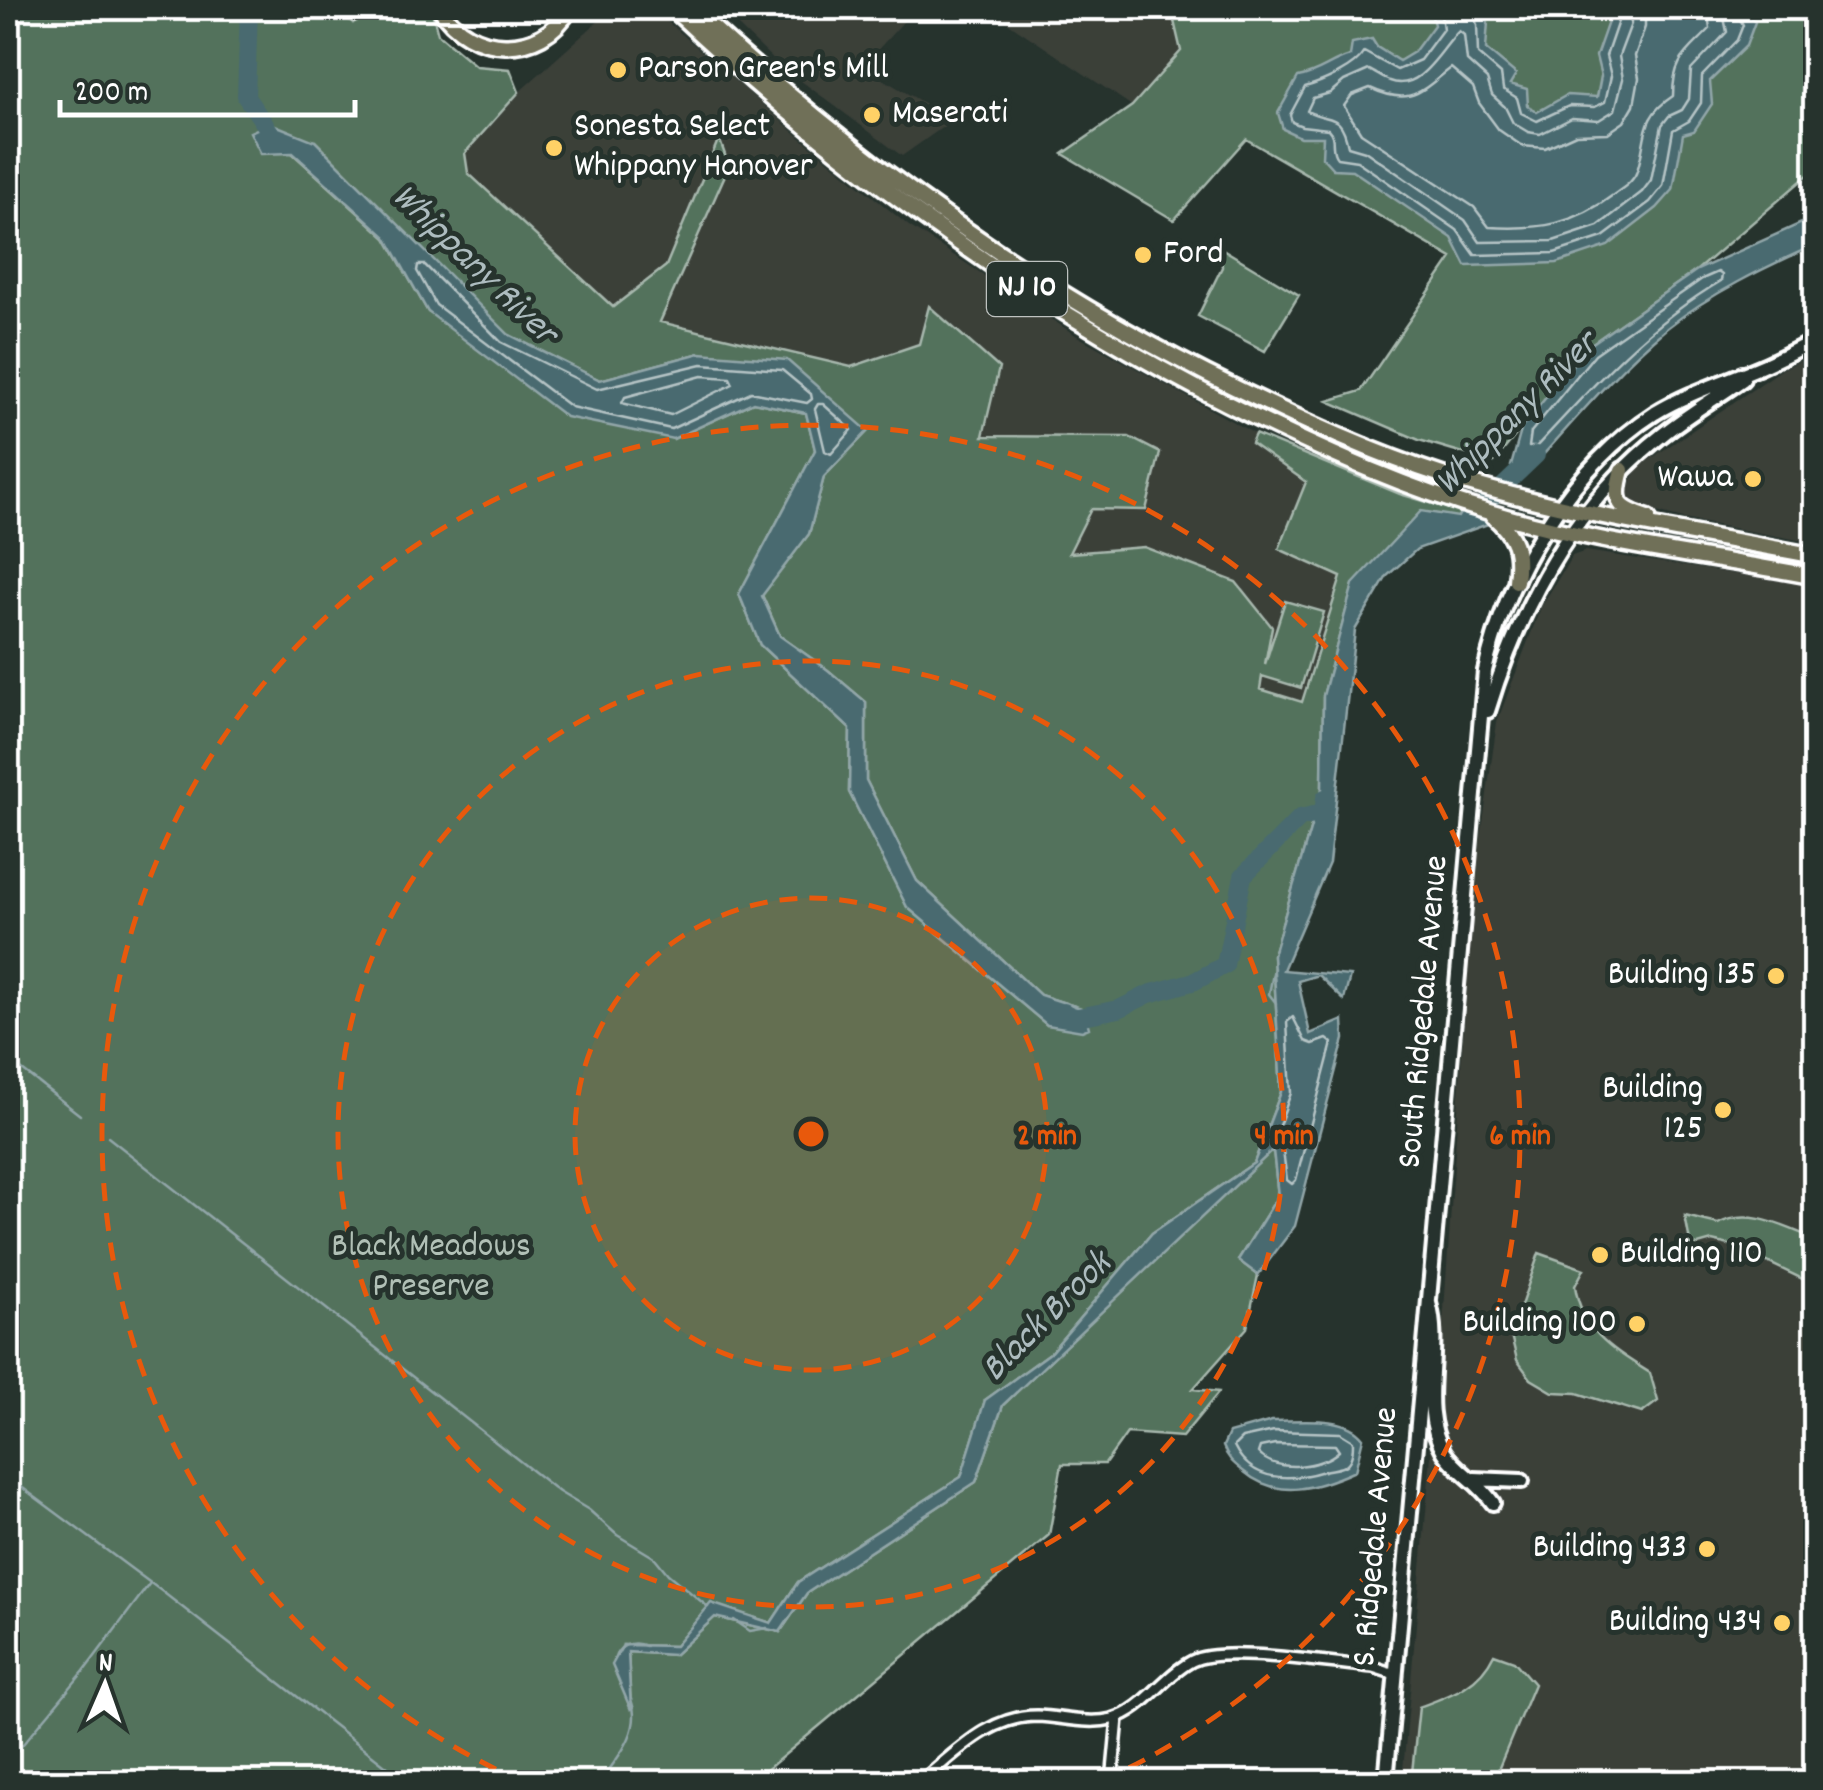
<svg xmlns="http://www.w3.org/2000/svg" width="1823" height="1790" viewBox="0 0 1823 1790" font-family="Dekko,sans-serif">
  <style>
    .built { fill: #3a3f39 }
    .green { fill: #52725c; stroke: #a8b8ae; stroke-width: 2.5; fill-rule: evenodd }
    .water { fill: #496b70; stroke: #92a6a9; stroke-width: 2.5 }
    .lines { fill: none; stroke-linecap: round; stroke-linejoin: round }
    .shore { stroke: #b6c4c6; stroke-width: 2.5 }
    .stream { stroke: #92a6a9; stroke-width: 2.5 }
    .river { stroke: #496b70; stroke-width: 18 }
    .minor-casing { stroke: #fff; stroke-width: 16 }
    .tertiary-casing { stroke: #fff; stroke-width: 19 }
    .secondary-casing { stroke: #fff; stroke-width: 20 }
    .primary-casing { stroke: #fff; stroke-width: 21 }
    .minor { stroke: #26332d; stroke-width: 9 }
    .tertiary { stroke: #26332d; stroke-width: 11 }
    .secondary { stroke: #26332d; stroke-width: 12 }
    .primary { stroke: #706f59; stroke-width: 14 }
    .ring { fill: none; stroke: #e8590c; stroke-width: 5; stroke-dasharray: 18 12 }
    .poi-dot { fill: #ffd166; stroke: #26332d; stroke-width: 4 }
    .labels { text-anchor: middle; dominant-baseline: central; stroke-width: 10; stroke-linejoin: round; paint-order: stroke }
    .shield { fill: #26332d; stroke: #bec2c0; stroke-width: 2.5 }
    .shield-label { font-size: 32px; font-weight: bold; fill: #fff }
    .poi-label { font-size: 35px; fill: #fff; stroke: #26332d; text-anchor: end }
    .street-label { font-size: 35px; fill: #fff; stroke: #26332d }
    .park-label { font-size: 35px; fill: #b1c0b6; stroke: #26332d }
    .water-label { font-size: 38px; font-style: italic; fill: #adbcbf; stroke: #26332d }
    .centre { fill: #e8590c; stroke: #26332d; stroke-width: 5 }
    .ring-label { font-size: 30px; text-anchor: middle; font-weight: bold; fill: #e8590c; stroke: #26332d; stroke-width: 10; stroke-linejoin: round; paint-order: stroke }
  </style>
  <rect width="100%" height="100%" fill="#26332d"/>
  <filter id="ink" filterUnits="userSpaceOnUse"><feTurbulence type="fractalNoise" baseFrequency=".01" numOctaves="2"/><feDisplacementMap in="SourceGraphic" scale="20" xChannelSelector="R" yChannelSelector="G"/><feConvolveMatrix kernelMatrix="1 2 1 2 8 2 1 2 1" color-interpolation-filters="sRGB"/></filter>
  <g filter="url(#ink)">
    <path class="built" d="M613 8H652L801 138 909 226 1077 336 1255 434 1251 443 1307 482 1341 576 1302 702 1259 689 1272 627 1144 547 1068 553 1129 437 983 436 930 307 919 344 851 367 659 322 729 166 718 140 666 266 613 307 468 173 465 153 519 92Z
      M719 8H916L862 67 953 120 902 156 777 63Z
      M986 8H1171L1182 51 1132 106Z
      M1815 354V543L1683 519 1634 506 1625 493 1637 468 1784 368Z
      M1586 551 1815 586V1782H1402L1444 1309 1473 894 1497 722 1541 607 1572 556Z"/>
    <path class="green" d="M8 8H244V33L264 8H337L353 23 370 8H431L438 34 476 66 510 69 519 92 465 153 468 173 613 307 666 266 719 138 729 166 660 322 851 367 919 344 929 306 999 368 983 436 1129 437 1160 453 1146 510 1091 509 1069 553 1144 547 1236 582 1272 627 1265 664 1285 601 1324 612 1301 688 1262 676 1260 689 1302 702 1341 577 1279 549 1306 482 1251 443 1255 434 1400 494 1461 512 1458 517 1353 585 1323 696 1322 789 1273 955 1281 1092 1254 1163 1152 1233 1050 1353 985 1400 961 1477 798 1582 771 1623 711 1604 675 1646 623 1645 631 1706 628 1652 674 1655 715 1617 780 1632 807 1593 976 1482 1003 1405 1273 1149 1278 1196 1238 1260 1258 1275 1247 1328 1193 1389 1219 1392 1182 1437 1127 1433 1105 1464H1062L1049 1535 752 1782H8ZM315 141 508 335 600 380 700 353 868 431 824 477 809 534 762 595 780 636 828 670 866 702V780L917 881 1040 995 1084 1009 1047 1025 907 907 849 792 850 729 760 645 739 594 815 450 806 413 753 402 673 439 428 312 386 238 292 153Z
      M1171 8H1815V169L1697 270 1587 347 1494 462 1419 440 1328 401 1361 391 1452 258 1246 139 1174 220 1063 154 1132 106 1181 51Z
      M1221 248 1299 295 1265 351 1198 316 1222 267Z
      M1685 1216 1718 1224C1750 1207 1784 1227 1815 1239V1285L1734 1246 1712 1241 1691 1247Z
      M1539 1253 1584 1269 1575 1286C1582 1332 1614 1350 1650 1373L1658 1401 1642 1413 1577 1393 1553 1392 1531 1379 1517 1360 1511 1335Z
      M1494 1654 1514 1661 1534 1684 1493 1782 1456 1778 1455 1782H1411L1419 1707C1451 1695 1479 1686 1494 1654Z"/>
    <path class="water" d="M1430 8H1481L1488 22 1486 49 1516 74 1510 84 1527 89 1528 106 1537 112 1567 95 1597 97 1601 76 1596 56 1609 19 1607 8H1741L1755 22 1746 46 1710 81 1712 104 1694 131 1683 134 1673 190 1657 208 1608 246 1557 263 1466 266 1452 238 1352 170 1333 169 1322 157 1323 137H1300L1283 129 1278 113 1298 77C1320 73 1329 62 1350 56L1352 43 1372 39 1377 47 1399 61 1414 52 1434 25Z
      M270 123 315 141 508 334 600 380 700 353 787 360 868 431 824 477 809 534 762 596 780 636 828 670 866 702V780L917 881 1040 995 1084 1009 1089 1028 1082 1031 1047 1025 907 907 849 792 850 729 760 645 739 594 815 450 806 413 753 402 673 439 566 417 428 312 386 237 293 153 261 154 250 132Z
      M1815 217V245C1764 268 1711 293 1667 328 1615 371 1572 423 1527 473L1511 466 1522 427 1587 347 1697 270Z
      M1421 511 1458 517 1461 512 1491 523 1417 549 1387 576 1355 630 1329 863 1283 970 1350 976 1344 1000 1318 975 1298 981 1310 1034 1343 1020 1344 1039 1295 1226 1258 1275 1238 1260 1278 1196 1273 1150 1003 1405 976 1482 807 1593 780 1632 715 1617 674 1655 628 1652 631 1710 612 1665 623 1645 675 1646 711 1603 771 1623 798 1582 961 1477 985 1400 1050 1353 1152 1233 1254 1163 1281 1092 1273 955 1322 789 1323 696 1353 584Z
      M1272 1421C1300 1421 1345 1414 1363 1438L1355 1471C1317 1488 1278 1501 1243 1471 1233 1463 1227 1458 1223 1446L1229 1433Z"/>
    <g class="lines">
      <path class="shore" d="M1440 8 1443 29 1420 60 1397 70 1364 52C1355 68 1323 82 1305 87L1290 115 1292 122 1302 126 1328 129C1337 138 1329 149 1337 158L1357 161 1457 230 1475 255 1554 253 1603 237 1650 202 1663 186 1673 130 1689 121 1701 103 1702 76 1737 40 1743 25 1735 8
        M1472 8 1477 25 1478 54 1501 74 1503 89 1517 98 1521 113 1537 121 1569 106 1595 107 1605 102 1611 76 1606 56 1618 21 1617 8
        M1630 8 1631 24 1619 56 1623 79 1615 110 1599 120 1572 118 1540 134 1528 132 1513 123 1505 107 1492 95 1487 79 1467 61 1464 35 1459 31C1442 47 1421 93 1390 81 1383 79 1376 73 1369 70L1344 81 1330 93 1313 98 1307 111C1331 123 1341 111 1348 146L1365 151 1465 220 1480 242 1553 241 1598 226 1642 192 1651 180 1662 125 1669 116 1682 110 1689 99 1691 70 1727 32 1722 8
        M1645 8V27L1635 56 1639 78 1634 105 1624 122 1608 133 1576 134 1545 148 1522 146 1499 130 1479 103 1473 87 1451 68C1420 92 1411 107 1370 88L1352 95 1344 106 1361 133 1474 207 1489 227C1540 230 1574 225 1616 193 1624 187 1634 181 1637 171 1648 137 1639 118 1673 96 1673 59 1686 54 1710 29L1707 8
        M418 265H425L501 342 597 389 702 364 782 370 811 394 812 399 807 403 751 392 671 429 571 407 436 305 417 271Z
        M1718 272 1722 275 1721 281C1648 324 1593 385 1536 447H1529L1531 432 1595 354 1702 279Z
        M702 376 730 378 733 384 671 415 622 403 625 397Z
        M818 404H823L852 430 831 454 825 451 815 409Z
        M1293 1017 1305 1041 1313 1044 1327 1039 1332 1043 1296 1180 1292 1184 1287 1180 1283 1151 1274 1139 1291 1093 1287 1022Z
        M1274 1431 1340 1433 1353 1441C1353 1448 1353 1458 1347 1464 1342 1469 1331 1469 1324 1471 1291 1481 1252 1483 1234 1446L1242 1438Z
        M1275 1444 1335 1445 1339 1451C1321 1468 1276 1473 1258 1453L1260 1447Z"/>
      <path class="stream" d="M1274 968 1269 994 1276 1003
        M8 1059 80 1115
        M108 1137 559 1492 589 1510 617 1535 655 1558 668 1574 708 1607
        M8 1477 164 1593 407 1782
        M734 1620 750 1631 767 1628
        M614 1660C618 1645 632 1640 646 1646
        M8 1762 84 1671 150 1583
        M525 1782 543 1777 557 1782
        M600 1782C617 1758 643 1731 631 1699"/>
      <path class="river" d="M249 8 246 97 277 142
        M1468 520 1536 455
        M1064 1012 1073 1018 1119 1009 1149 994 1195 981 1225 965 1243 876 1300 818 1323 813 1325 798"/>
      <g class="minor-casing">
        <path id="minor" d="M920 1782C955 1754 988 1716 1037 1716 1062 1717 1088 1725 1112 1719 1145 1710 1163 1676 1192 1661 1222 1645 1334 1664 1373 1667L1395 1674
          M1112 1782 1118 1718"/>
      </g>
      <g class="tertiary-casing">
        <path id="tertiary" d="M355 13 361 8"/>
      </g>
      <g class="secondary-casing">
        <path id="secondary" d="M1488 711C1520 606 1574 505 1661 436 1687 415 1716 398 1743 379
          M1429 1303C1443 1351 1417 1406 1444 1452 1456 1471 1478 1481 1493 1503
          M1474 1479 1522 1481
          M1386 1782 1485 671C1506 575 1571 467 1655 413 1688 393 1725 382 1760 367 1779 359 1797 349 1816 340"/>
      </g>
      <g class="primary-casing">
        <path id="primary" d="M440 8C469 56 541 60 570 8
          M672 8C847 173 1041 314 1258 419 1333 455 1409 489 1489 512 1595 544 1707 556 1816 577
          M691 8C855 160 1033 290 1236 388 1304 421 1373 453 1445 476 1566 514 1691 532 1816 556
          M1622 470C1613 502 1617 508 1648 518
          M1493 516C1516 536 1520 551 1516 581"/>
      </g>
      <use href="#minor" class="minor"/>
      <use href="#tertiary" class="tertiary"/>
      <use href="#secondary" class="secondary"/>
      <use href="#primary" class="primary"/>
    </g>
  </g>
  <circle cx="811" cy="1134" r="236" fill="#e8590c" fill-opacity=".12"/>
  <g class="ring">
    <circle cx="811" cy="1134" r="236"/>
    <circle cx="811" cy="1134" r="473"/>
    <path d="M523 1782A709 709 0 1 1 1099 1782"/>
  </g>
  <g class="poi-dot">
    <circle cx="618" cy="70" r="10"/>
    <circle cx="872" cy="115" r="10"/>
    <circle cx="554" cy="148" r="10"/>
    <circle cx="1143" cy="255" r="10"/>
    <circle cx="1753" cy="479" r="10"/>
    <circle cx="1776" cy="976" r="10"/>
    <circle cx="1723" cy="1110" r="10"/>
    <circle cx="1600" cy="1255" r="10"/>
    <circle cx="1637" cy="1324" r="10"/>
    <circle cx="1707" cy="1549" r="10"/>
    <circle cx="1782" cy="1623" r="10"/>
  </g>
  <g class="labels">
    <rect class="shield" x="987" y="262" width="80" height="54" rx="8"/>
    <g class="shield-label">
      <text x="1027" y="289">NJ 10</text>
    </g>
    <g class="poi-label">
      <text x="638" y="70" text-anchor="start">Parson Green's Mill</text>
      <text x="892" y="115" text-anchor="start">Maserati</text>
      <text x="574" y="128" text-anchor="start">Sonesta Select<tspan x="574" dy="40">Whippany Hanover</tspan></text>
      <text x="1163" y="255" text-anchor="start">Ford</text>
      <text x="1733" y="479">Wawa</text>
      <text x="1756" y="976">Building 135</text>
      <text x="1703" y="1090">Building<tspan x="1703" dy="40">125</tspan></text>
      <text x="1620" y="1255" text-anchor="start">Building 110</text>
      <text x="1617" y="1324">Building 100</text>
      <text x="1687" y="1549">Building 433</text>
      <text x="1762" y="1623">Building 434</text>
    </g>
    <g class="street-label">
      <text transform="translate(1425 1012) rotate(-85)">South Ridgedale Avenue</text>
      <text transform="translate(1377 1537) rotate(-85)">S. Ridgedale Avenue</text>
    </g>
    <g class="park-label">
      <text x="431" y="1248">Black Meadows<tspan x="431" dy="40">Preserve</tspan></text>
    </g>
    <g class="water-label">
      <text transform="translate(473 266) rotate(44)">Whippany River</text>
      <text transform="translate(1518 415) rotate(-45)">Whippany River</text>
      <text transform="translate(1048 1318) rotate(-45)">Black Brook</text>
    </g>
  </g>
  <circle cx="811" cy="1134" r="15" class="centre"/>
  <g class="ring-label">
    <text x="1047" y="1144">2 min</text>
    <text x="1284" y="1144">4 min</text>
    <text x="1520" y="1144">6 min</text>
  </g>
  <rect width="1823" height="1790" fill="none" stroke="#26332d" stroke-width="40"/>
  <rect x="20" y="20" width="1783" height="1750" fill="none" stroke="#fff" stroke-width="4" filter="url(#ink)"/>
  <g transform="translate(105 1685) rotate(2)" stroke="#26332d" stroke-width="8" paint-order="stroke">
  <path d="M0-8L18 38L0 25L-18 38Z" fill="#ffffff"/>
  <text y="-15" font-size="28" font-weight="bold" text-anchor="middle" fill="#ffffff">N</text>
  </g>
  <path d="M60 100v15h295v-15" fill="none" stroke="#ffffff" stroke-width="5"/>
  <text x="75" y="100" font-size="30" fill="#ffffff" stroke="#26332d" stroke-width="8" paint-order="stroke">200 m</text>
</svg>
